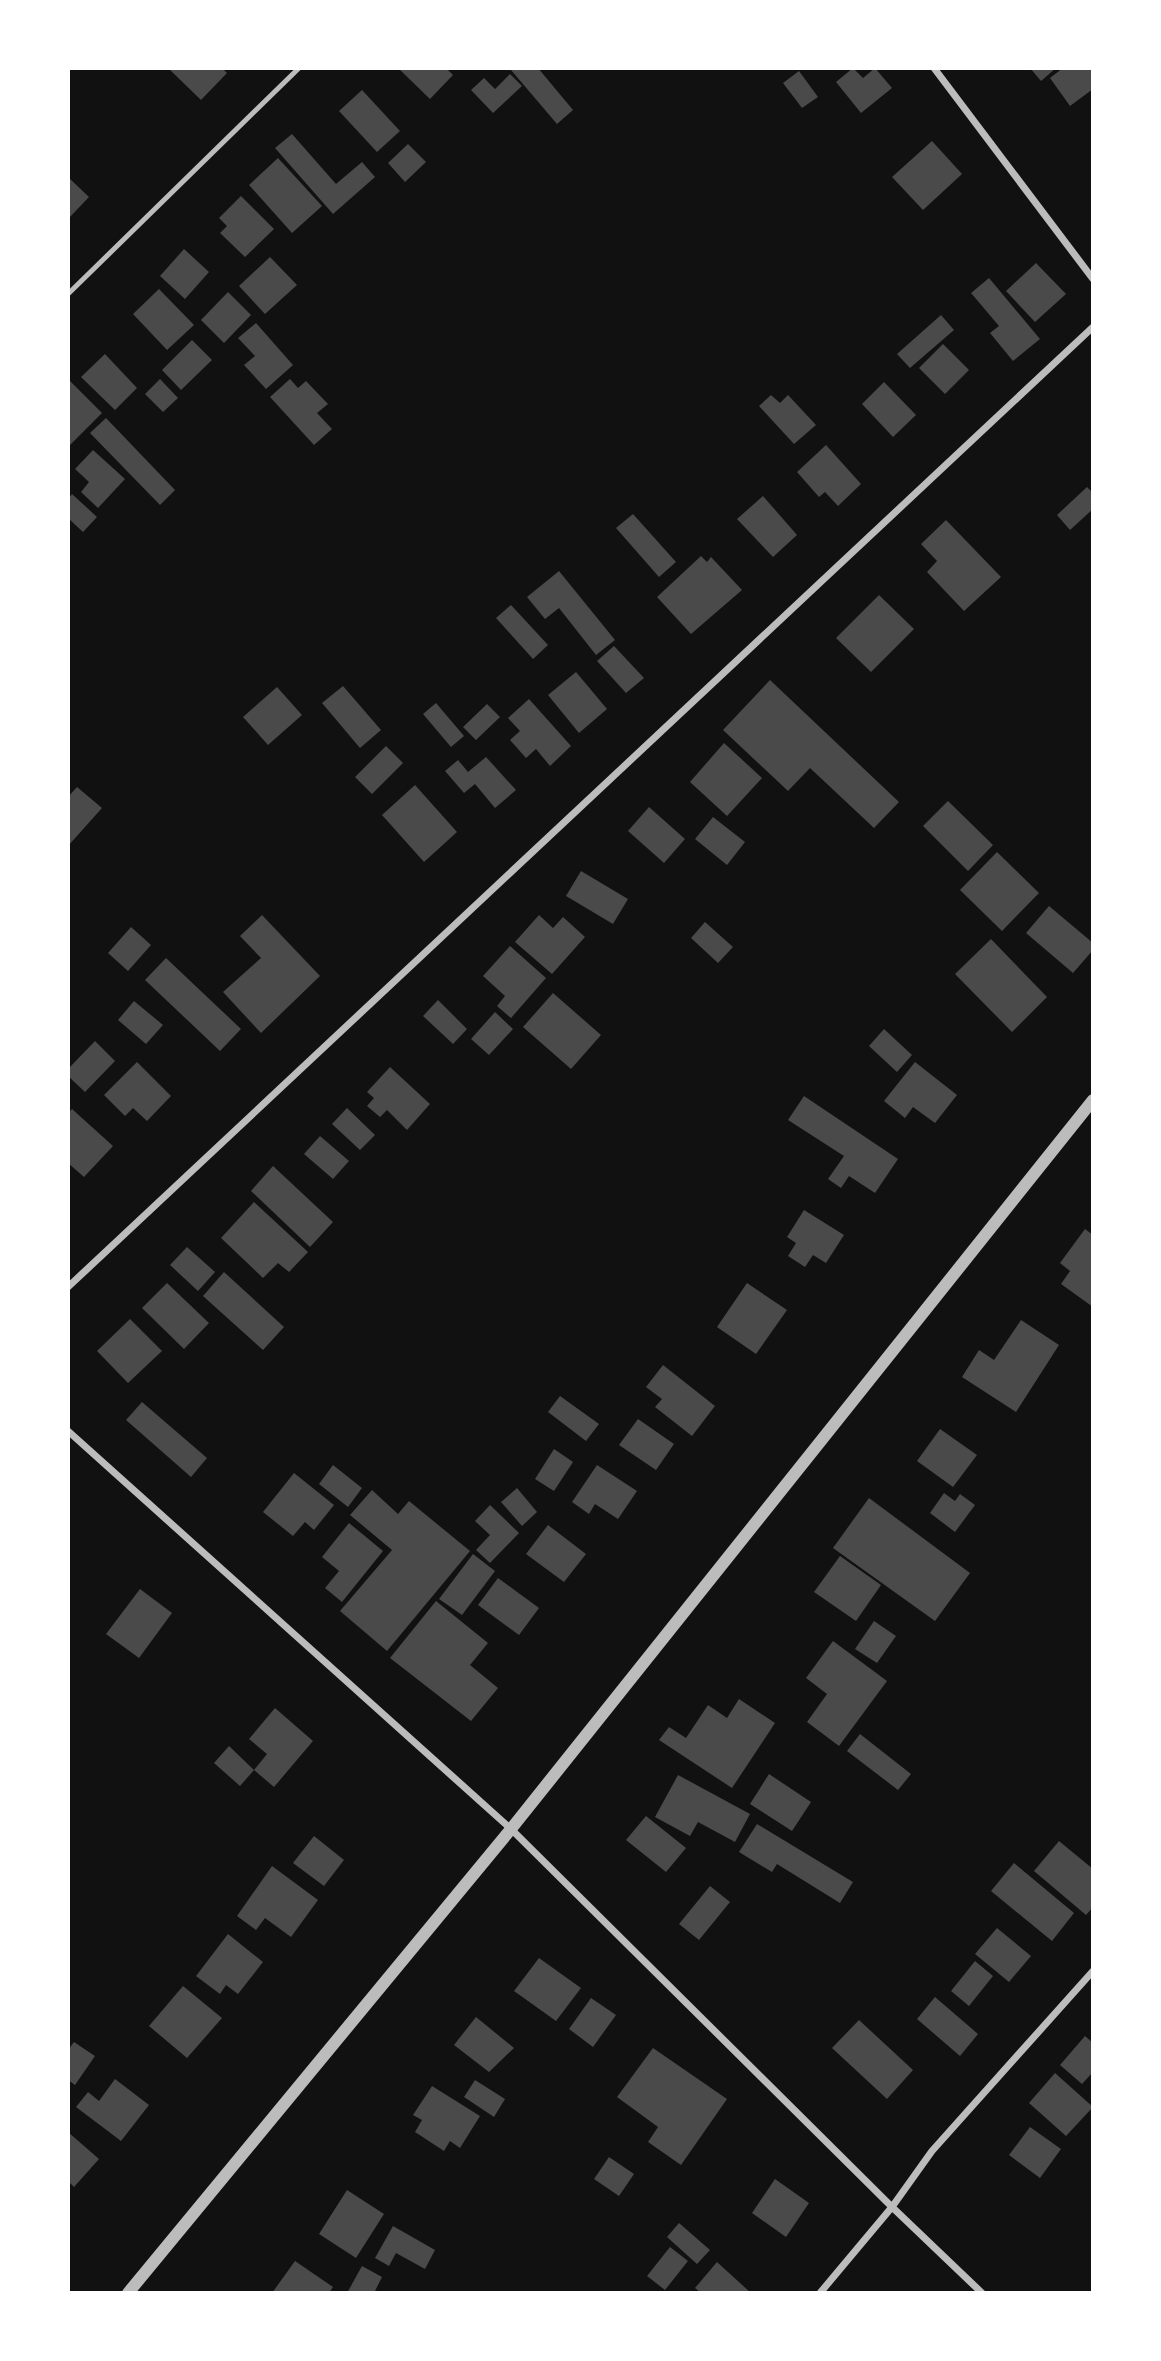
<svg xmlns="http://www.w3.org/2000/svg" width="1161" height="2361" viewBox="0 0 1161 2361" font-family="'Sofia Sans Condensed',sans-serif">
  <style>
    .building { fill: #4a4a4a }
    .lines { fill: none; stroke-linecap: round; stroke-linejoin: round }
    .service { stroke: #bcbcbc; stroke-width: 5 }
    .minor { stroke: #bcbcbc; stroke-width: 7 }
    .tertiary { stroke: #bcbcbc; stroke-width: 12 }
  </style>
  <rect width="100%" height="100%" fill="#111"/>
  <path class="building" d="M168 68H222L227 73 201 100Z
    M398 68H446L453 75 430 99Z
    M513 68H538L573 110 557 124 511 70Z
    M853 68 863 78 875 68 892 88 861 113 836 82Z
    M1030 68H1056L1041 81Z
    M1063 68H1091L1093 71V89L1070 106 1050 78Z
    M799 71 818 97 802 108 783 83Z
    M510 74 522 86 493 113 471 90 484 78 495 89Z
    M362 90 400 131 377 152 339 111Z
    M292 134 336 184 362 162 375 177 333 214 275 148Z
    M932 141 962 174 923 210 892 177Z
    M408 144 426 162 405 182 388 163Z
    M278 158 322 206 292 233 249 185Z
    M68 177 89 197 68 219Z
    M241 196 274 229 245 257 220 233 227 226 219 218Z
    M184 249 209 272 185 299 160 276Z
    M270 257 297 285 265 314 239 286Z
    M1036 263 1066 294 1035 322 1006 291Z
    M989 278 1040 339 1013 361 990 333 999 326 971 293Z
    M159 289 194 325 167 350 133 314Z
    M228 292 251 315 224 343 201 320Z
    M941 315 954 330 910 368 897 354Z
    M256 323 293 365 266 389 244 365 255 356 238 338Z
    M192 340 212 360 181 390 162 370Z
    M943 344 969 370 945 394 919 368Z
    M105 354 137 388 115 410 81 377Z
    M68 379 102 413 68 447Z
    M160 379 178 398 163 412 145 394Z
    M290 379 298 388 306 381 328 404 317 413 332 429 314 445 270 397Z
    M884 382 916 415 893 437 862 404Z
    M771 395 780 403 788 395 816 425 794 444 759 406Z
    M106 418 175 490 160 505 90 433Z
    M826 445 861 484 838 506 825 492 819 497 797 472Z
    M93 450 125 479 98 508 81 492 89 482 75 469Z
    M1087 487 1093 493V509L1070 530 1057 515Z
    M72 494 97 517 83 532 68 518V499Z
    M763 496 797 535 773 557 737 519Z
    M633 514 676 562 659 577 616 528Z
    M946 520 1001 577 964 611 927 572 937 561 921 544Z
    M701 556 707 562 711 557 742 590 691 634 657 597Z
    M559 571 615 640 596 655 559 608 545 619 527 597Z
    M879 595 914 629 871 672 836 638Z
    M511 605 548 645 533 659 496 618Z
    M614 646 644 678 626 693 597 661Z
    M576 672 607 709 579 733 548 695Z
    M770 680 899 802 874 828 810 768 788 791 723 730Z
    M343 686 381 730 360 748 322 703Z
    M277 687 302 715 268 745 243 717Z
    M529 699 571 746 550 766 536 749 526 758 510 740 520 731 508 718Z
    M436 703 464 736 451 747 423 714Z
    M487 704 500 717 476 740 463 727Z
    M724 743 762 778 727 816 690 782Z
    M386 746 403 763 372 794 355 777Z
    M486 757 516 790 495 808 475 784 464 793 445 771 458 760 468 772Z
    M415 785 457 832 424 862 382 815Z
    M77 787 102 808 68 846V797Z
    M948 801 993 845 968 871 923 826Z
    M649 807 685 839 664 863 628 831Z
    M713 817 745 842 727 865 695 839Z
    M997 852 1039 893 1002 931 960 890Z
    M581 871 628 899 613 924 566 896Z
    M1049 906 1093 943V950L1073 973 1026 933Z
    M262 915 320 976 261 1033 223 992 261 958 240 936Z
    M539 915 553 928 563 917 585 937 552 974 515 942Z
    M705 922 733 947 718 963 691 938Z
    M131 927 151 945 128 971 108 953Z
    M991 939 1047 997 1012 1032 955 974Z
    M510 946 546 978 511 1018 497 1006 505 996 483 976Z
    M166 958 241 1029 220 1051 145 980Z
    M553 993 601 1035 571 1069 523 1027Z
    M438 1000 467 1029 453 1044 423 1016Z
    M134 1001 163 1025 146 1044 118 1020Z
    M495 1012 513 1029 489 1055 471 1039Z
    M884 1029 912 1055 897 1072 869 1046Z
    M95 1041 115 1061 85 1092 68 1076V1069Z
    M137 1062 171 1096 147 1121 133 1108 125 1116 104 1095Z
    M915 1062 957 1095 935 1123 913 1107 905 1118 884 1101Z
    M390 1067 430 1104 407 1130 387 1110 380 1117 367 1106 374 1098 367 1092Z
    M804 1096 898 1159 875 1193 849 1176 841 1188 828 1179 844 1156 788 1120Z
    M347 1108 375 1135 360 1150 332 1124Z
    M72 1109 113 1146 84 1177 68 1163V1113Z
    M320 1136 349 1161 333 1179 304 1154Z
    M273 1166 333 1222 310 1247 251 1191Z
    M254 1202 308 1252 289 1272 278 1263 263 1278 221 1238Z
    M804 1210 844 1235 826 1263 813 1255 805 1267 788 1256 796 1243 787 1237Z
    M1085 1229 1093 1235V1307L1061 1284 1070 1271 1060 1263Z
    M187 1247 215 1272 198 1291 170 1265Z
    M224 1272 284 1327 263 1350 203 1296Z
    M167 1283 209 1323 184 1349 142 1308Z
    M747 1283 787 1310 756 1354 717 1327Z
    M130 1319 162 1351 128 1383 97 1351Z
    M1021 1320 1059 1345 1016 1412 962 1377 979 1350 994 1360Z
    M663 1365 715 1406 692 1436 655 1407 662 1399 646 1387Z
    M560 1396 599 1424 586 1441 548 1412Z
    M142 1402 207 1458 191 1477 126 1420Z
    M638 1419 674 1444 656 1470 619 1445Z
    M940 1429 977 1455 953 1487 917 1461Z
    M554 1449 573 1462 554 1491 535 1479Z
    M333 1465 362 1488 348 1507 319 1484Z
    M597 1465 637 1491 618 1519 595 1504 589 1514 572 1502Z
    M294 1473 334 1505 314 1530 305 1522 293 1536 263 1512Z
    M517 1488 537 1512 522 1526 501 1502Z
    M372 1490 398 1514 409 1501 470 1551 387 1651 340 1611 392 1550 350 1515Z
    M944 1493 955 1501 960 1494 975 1505 955 1532 930 1513Z
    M869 1498 970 1573 935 1621 833 1548Z
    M490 1505 519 1533 490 1563 476 1550 490 1535 475 1521Z
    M349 1523 383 1551 342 1602 325 1588 339 1571 322 1557Z
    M548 1525 586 1554 564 1582 526 1554Z
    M473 1554 495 1571 462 1615 439 1599Z
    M840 1556 881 1585 856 1621 814 1592Z
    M498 1578 539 1608 519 1635 478 1605Z
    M140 1589 172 1613 139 1658 106 1634Z
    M436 1601 488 1643 470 1665 498 1688 471 1721 390 1658Z
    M874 1621 896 1636 877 1663 855 1649Z
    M833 1641 887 1681 839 1746 807 1722 827 1694 806 1678Z
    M739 1699 775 1723 732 1788 659 1740 669 1727 686 1738 708 1705 727 1718Z
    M275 1708 313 1741 274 1787 254 1770 267 1754 249 1739Z
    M860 1734 911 1774 898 1790 847 1751Z
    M229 1746 254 1770 240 1786 214 1763Z
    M769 1774 811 1802 792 1831 750 1804Z
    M678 1775 750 1814 735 1842 698 1822 690 1836 655 1817Z
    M646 1816 686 1848 666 1872 626 1840Z
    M757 1824 853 1882 840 1903 777 1864 772 1872 739 1852Z
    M314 1836 344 1860 324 1886 293 1863Z
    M1059 1841 1093 1869V1907L1086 1915 1034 1871Z
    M1014 1863 1074 1913 1052 1941 991 1891Z
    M272 1866 318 1900 291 1937 265 1918 256 1930 237 1916Z
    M710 1886 730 1902 699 1940 679 1924Z
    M997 1928 1031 1956 1009 1982 975 1954Z
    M228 1934 263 1962 238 1994 226 1985 220 1994 196 1976Z
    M539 1958 581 1988 556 2021 514 1991Z
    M975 1961 993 1976 969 2006 951 1991Z
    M183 1986 222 2018 187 2058 149 2026Z
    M935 1997 978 2034 960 2056 917 2019Z
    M591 1998 616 2015 593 2047 569 2029Z
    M476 2017 514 2048 489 2072 454 2045Z
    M859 2020 913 2070 887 2099 832 2048Z
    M1085 2036 1093 2043V2072L1082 2084 1060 2065Z
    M74 2042 95 2056 75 2085 68 2080V2050Z
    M653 2048 727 2099 681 2165 648 2142 658 2127 617 2097Z
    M1055 2073 1093 2107 1066 2136 1029 2103Z
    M115 2079 149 2105 121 2141 76 2107 88 2092 99 2101Z
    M475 2080 505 2099 494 2117 464 2097Z
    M432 2086 480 2116 460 2148 450 2141 444 2151 415 2132 422 2120 413 2115Z
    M1030 2127 1061 2149 1040 2178 1009 2155Z
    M68 2132 99 2159 74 2187 68 2181Z
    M609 2157 634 2174 619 2196 594 2179Z
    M775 2179 809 2203 786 2237 752 2213Z
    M347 2190 384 2214 356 2258 319 2234Z
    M679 2223 710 2250 697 2264 667 2237Z
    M393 2226 435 2250 425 2269 396 2253 389 2266 375 2258Z
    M670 2247 688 2261 665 2290 647 2276Z
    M295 2261 333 2287 329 2293H272Z
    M717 2262 751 2293H701L695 2288Z
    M362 2266 382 2277 374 2293H347Z"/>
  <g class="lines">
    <path class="service" d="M68 294 299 68"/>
    <path class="minor" d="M934 68 1093 279
      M68 1287 1093 327
      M68 1431 511 1829 892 2207 982 2293
      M820 2293 892 2207 932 2151 1093 1971"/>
    <path class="tertiary" d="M128 2293 511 1829 1093 1100"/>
  </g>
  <rect width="1161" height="2361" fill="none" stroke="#ffffff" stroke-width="140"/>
</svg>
